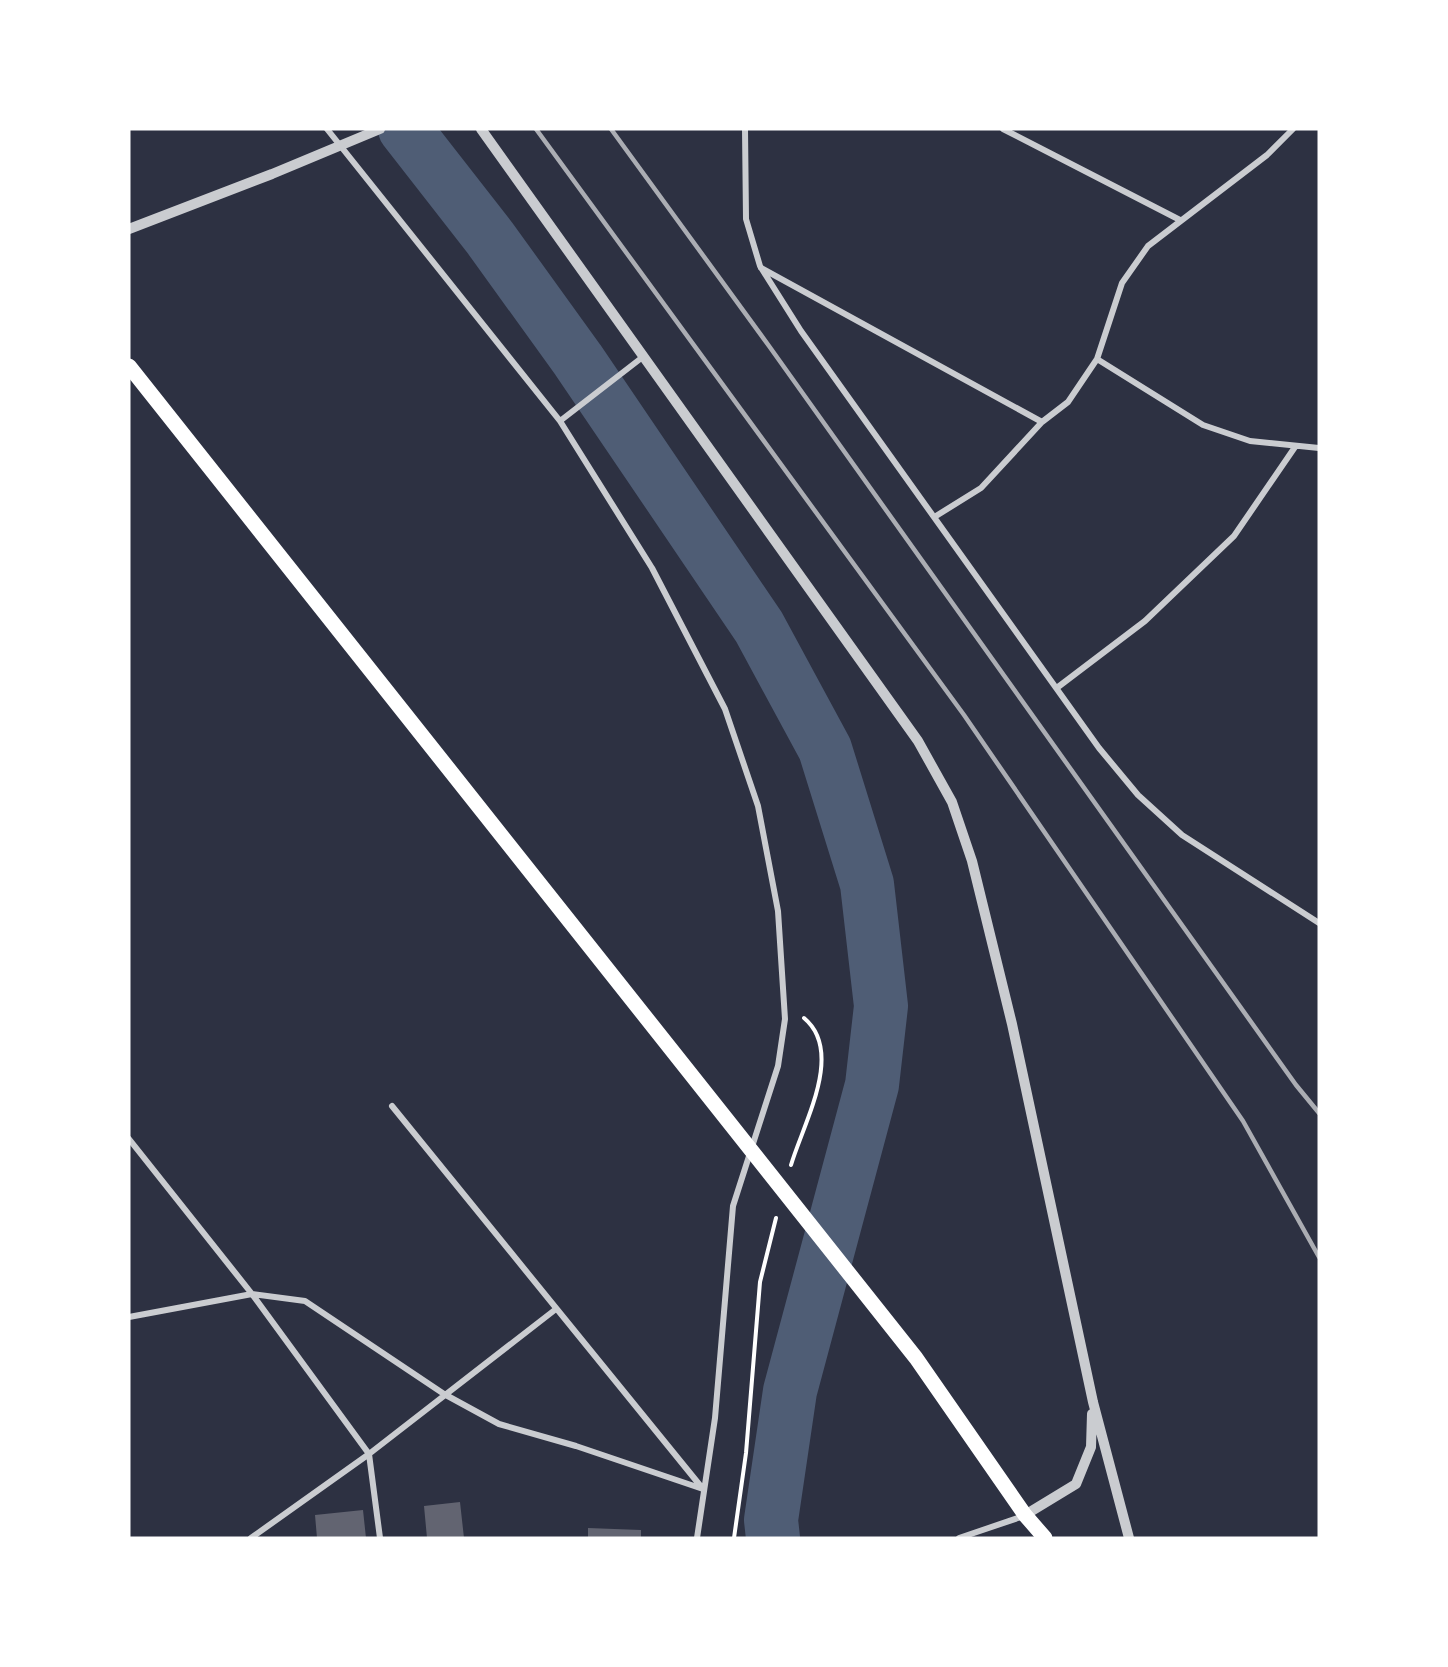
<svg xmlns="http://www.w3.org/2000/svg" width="1448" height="1667" viewBox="0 0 1448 1667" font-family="Ubuntu,sans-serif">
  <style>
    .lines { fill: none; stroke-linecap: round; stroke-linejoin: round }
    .river { stroke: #4f5d75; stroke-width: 54 }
    .building { fill: #626471 }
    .path { stroke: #fff; stroke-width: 4 }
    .minor { stroke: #caccd0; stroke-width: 6 }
    .tertiary { stroke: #caccd0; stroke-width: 10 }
    .primary { stroke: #fff; stroke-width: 15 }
    .rail { stroke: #abadb3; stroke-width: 4.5 }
  </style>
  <rect width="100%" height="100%" fill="#2d3142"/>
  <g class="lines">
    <path class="river" d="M405 129 490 238 578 360 759 627 825 749 867 884 881 1006 872 1085 790 1391 771 1520 773 1538"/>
  </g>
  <path class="building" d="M460 1502 464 1538H427L424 1506Z
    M363 1510 366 1538H317L315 1515Z
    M588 1528 641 1530V1538H588Z"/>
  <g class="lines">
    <path class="path" d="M791 1165C803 1124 845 1052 804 1018
      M734 1538 746 1453 760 1282 776 1218"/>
    <path class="minor" d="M327 129 560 421 652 568 725 709 758 806 778 911 785 1019 778 1066 733 1206 715 1418 697 1538
      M745 129 746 219 760 266 801 331 1099 748 1138 795 1182 835 1319 923
      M1003 129 1180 220
      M761 268 1042 422
      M1097 359 1203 425 1250 441 1319 448
      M560 421 644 356
      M936 516 981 488 1042 422 1068 402 1097 359 1122 283 1148 246 1267 155 1293 129
      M1058 687 1145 621 1234 536 1295 447
      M392 1106 703 1489
      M129 1139 252 1294 369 1454 380 1538
      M129 1317 252 1294 305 1301 444 1394 499 1424 576 1446 703 1489
      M251 1538 369 1454 556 1309
      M959 1538 1024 1516"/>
    <path class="tertiary" d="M481 129 918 741 952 802 972 861 1012 1024 1093 1402 1129 1538
      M129 229 272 174 380 129
      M1025 1515 1076 1484 1091 1447 1092 1414"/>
    <path class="primary" d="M129 366 916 1358 1025 1515 1045 1538"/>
    <path class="rail" d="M536 129 964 715 1243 1121 1319 1257
      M611 129 769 346 1296 1085 1319 1113"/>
  </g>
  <rect width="1448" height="1667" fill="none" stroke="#ffffff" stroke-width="261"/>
</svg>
